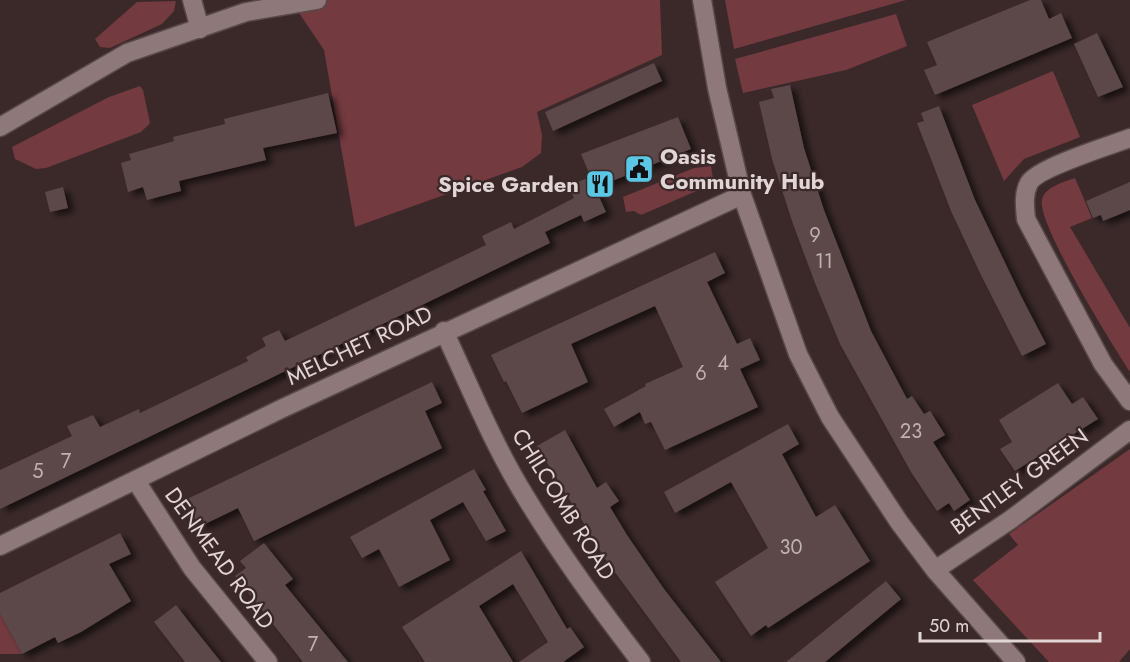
<svg xmlns="http://www.w3.org/2000/svg" width="1130" height="662" viewBox="0 0 1130 662" font-family="Jost,sans-serif">
  <style>
    .green { fill: #733a3f }
    .building { fill: #5b4748; filter: url(#shadow) }
    .lines { fill: none; stroke-linecap: round; stroke-linejoin: round }
    .minor-casing { stroke: #574849; stroke-width: 21 }
    .minor { stroke: #8e7879; stroke-width: 18 }
    .labels { text-anchor: middle; dominant-baseline: central; stroke-width: 4.5; stroke-linejoin: round; paint-order: stroke }
    .number-label { font-size: 20px; fill: #c0b2b2 }
    .poi-label { font-size: 22px; font-weight: bold; fill: #e1d5d5; stroke: #3b292a; text-anchor: start }
    .street-label { font-size: 22px; fill: #e1d5d5; stroke: #3b292a }
  </style>
  <defs>
    <filter id="shadow"><feDropShadow dx="6" dy="4" stdDeviation="3" flood-color="#0009"/></filter>
  </defs>
  <rect width="100%" height="100%" fill="#3b292a"/>
  <path class="green" d="M322 0H660L662 55 537 112 542 135 541 153 522 167 355 227 324 50 293 4Z
    M725 0H906L734 49Z
    M176 1 174 11 162 24 110 48 100 47 95 39 137 2Z
    M896 14 907 46 846 70 743 93 735 59Z
    M1053 71 1080 137 1024 159 1004 181 972 105Z
    M140 86 143 90 150 123 141 132 46 168 36 169 15 159 12 147 109 97Z
    M711 166 713 179 708 186 641 215 634 211 626 212 623 197 694 168Z
    M1075 178 1092 218 1070 227 1130 328V372C1113 346 1037 224 1042 200 1044 187 1064 182 1075 178Z
    M1130 449V649L1119 662H1049L973 580 1018 545 1009 534Z
    M0 614 22 654H0Z"/>
  <path class="building" d="M1030 0H1041L1049 19 1061 13 1072 38 935 95 924 70 937 65 927 42Z
    M1097 33 1123 87 1098 97 1074 44Z
    M654 63 662 81 553 131 545 112Z
    M790 85 804 148 824 210 871 331 907 399 912 396 924 414 930 411 945 435 933 442 970 500 954 511 949 503 937 511 911 472 840 344 815 283 793 224 772 159 759 102 774 98 771 89Z
    M328 93 337 133 263 148 266 160 179 181 181 191 147 200 143 187 128 192 121 163 131 160 129 154 174 141 173 137 225 124 224 119Z
    M939 106 975 200 1021 296 1046 344 1022 356 980 273 951 211 917 123 924 121 921 113Z
    M678 117 691 149 595 188 606 212 584 222 581 215 545 232 550 243 0 509V470L72 436 67 426 93 415 100 427 139 409 140 413 248 361 246 357 266 346 262 338 279 330 285 341 486 245 482 236 511 222 514 229 574 198 568 186 590 177 592 180 581 154Z
    M1130 182V210L1103 221 1101 215 1093 218 1086 201Z
    M63 187 68 208 50 212 45 192Z
    M715 252 725 273 707 282 737 344 750 338 760 360 740 369 758 407 665 450 651 422 645 424 640 412 614 427 604 409 646 386 645 384 683 367 655 306 571 344 588 382 522 413 506 381 504 382 491 355Z
    M432 382 442 403 425 411 442 448 254 541 238 508 201 526 199 520 196 521 185 500Z
    M1058 383 1072 404 1083 397 1098 419 1015 471 1000 449 1012 442 999 420Z
    M788 424 799 444 782 454 816 517 835 505 870 561 768 628 766 625 751 636 715 582 768 548 731 482 675 513 664 492Z
    M565 430 597 488 606 482 619 501 610 507 627 535 664 589 721 662H681L606 560 537 446Z
    M474 469 486 490 483 491 506 531 486 541 463 502 430 520 450 560 399 587 379 549 362 558 350 537Z
    M120 533 131 554 109 564 131 601 81 632 58 643 55 637 22 654 0 614V593Z
    M264 543 293 579 285 585 348 662H303L235 576 246 568 240 561Z
    M521 551 567 629 570 627 584 647 563 662H519L548 642 513 584 479 606 513 662H425L402 627Z
    M886 581 901 599 825 662H786Z
    M176 605 193 627 221 662H185L154 622Z"/>
  <g class="lines">
    <g class="minor-casing">
      <path id="minor" d="M192 0 200 29
        M702 0 717 88 742 195 798 354 830 417 899 522 935 570 1016 662
        M0 127 127 53 246 12 317 0
        M1130 138C1111 145 1037 168 1029 183 1023 194 1025 207 1026 219L1103 364 1130 401
        M444 331C470 387 493 444 525 496 560 554 600 609 641 662
        M136 481 192 568 268 662
        M0 546 281 409 742 195
        M935 570 1010 520 1130 430"/>
    </g>
    <use href="#minor" class="minor"/>
  </g>
  <defs>
    <g id="civic-square" transform="scale(1.5)"><rect x="-9" y="-9" width="18" height="18" rx="4" fill="#5ac8e5" stroke="#3b292a"/><path d="M-.6-6.5H3V-4.5H.6V-3L4-1V1h2V6H-6V1h2V-1L-.6-3ZM-1.2 2.5V6h2.4V2.5Z" fill="#111"/></g>
    <g id="restaurant-square" transform="scale(1.5)"><rect x="-9" y="-9" width="18" height="18" rx="4" fill="#5ac8e5" stroke="#3b292a"/><path d="M-5-6h1v4h1v-4h1v4h1v-4h1v5L-1.5 .5V6h-2V.5L-5-1ZM5-6V6H3V1.5H1.5Q1.5-4 5-6Z" fill="#111"/></g>
  </defs>
  <g fill-rule="evenodd">
    <use href="#civic-square" x="639" y="169"/>
    <use href="#restaurant-square" x="600" y="184"/>
  </g>
  <g class="labels">
    <g class="number-label">
      <text x="815" y="235">9</text>
      <text x="824" y="261">11</text>
      <text x="723" y="363">4</text>
      <text x="701" y="373">6</text>
      <text x="911" y="431">23</text>
      <text x="66" y="461">7</text>
      <text x="38" y="471">5</text>
      <text x="791" y="547">30</text>
      <text x="313" y="644">7</text>
    </g>
    <g class="poi-label">
      <text x="660" y="156">Oasis<tspan x="660" dy="25">Community Hub</tspan></text>
      <text x="579" y="184" text-anchor="end">Spice Garden</text>
    </g>
    <g class="street-label">
      <text transform="translate(359 345) rotate(-25)">MELCHET ROAD</text>
      <text transform="translate(1019 481) rotate(-36)">BENTLEY GREEN</text>
      <text transform="translate(564 504) rotate(58)">CHILCOMB ROAD</text>
      <text transform="translate(220 558) rotate(54)">DENMEAD ROAD</text>
    </g>
  </g>
  <path d="M920 632v9h180v-9" fill="none" stroke="#e1d5d5" stroke-width="3"/>
  <text x="929" y="632" font-size="18" fill="#e1d5d5" stroke="#3b292a" stroke-width="4.5" paint-order="stroke">50 m</text>
</svg>
